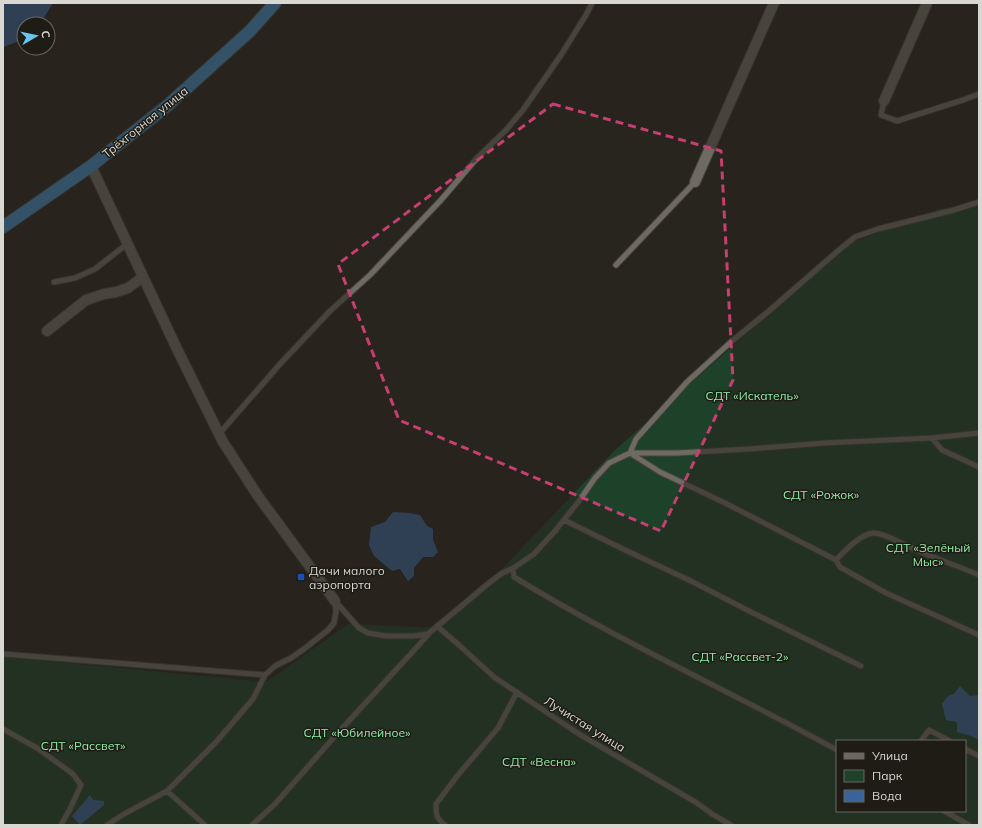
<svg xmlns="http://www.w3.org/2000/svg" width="982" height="828" viewBox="0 0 982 828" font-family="Mulish,sans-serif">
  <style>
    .green { fill: #1d4229; fill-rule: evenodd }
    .water { fill: #396399 }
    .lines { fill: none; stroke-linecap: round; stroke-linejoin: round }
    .service-casing { stroke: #45423d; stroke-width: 7 }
    .minor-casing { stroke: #45423d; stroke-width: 12 }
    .trunk-casing { stroke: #45423d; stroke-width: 14 }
    .service { stroke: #6e6a62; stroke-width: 5 }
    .minor { stroke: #6e6a62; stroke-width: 10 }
    .trunk { stroke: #4389c2; stroke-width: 12 }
    .marked { fill: none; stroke: #c73e73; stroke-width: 3; stroke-dasharray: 8 5; stroke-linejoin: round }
    .transit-dot { fill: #1a4fb4; stroke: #1e1c14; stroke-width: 1.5 }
    .labels { text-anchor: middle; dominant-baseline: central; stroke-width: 3; stroke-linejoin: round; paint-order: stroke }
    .street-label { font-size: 12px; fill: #d9d7d2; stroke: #1e1c14 }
    .park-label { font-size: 12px; fill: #8eecaa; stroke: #1e1c14 }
    .poi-label { font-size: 12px; fill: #d9d7d2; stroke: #1e1c14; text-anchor: start }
  </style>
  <rect width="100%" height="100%" fill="#28251e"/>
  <path class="green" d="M979 205V825H3V657L267 682 348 624 436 628 503 568 614 451 849 244 939 209ZM837 741H965V811H837Z"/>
  <path class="water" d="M3 3H53L40 24H24V38L22 40 3 47Z
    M393 512 409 513 420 515 427 526 433 529V540L438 552 433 557H423L414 568V576L408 581 400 569 392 571 385 565 374 556 369 545 371 527 385 522Z
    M960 686 970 696 979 695V740L971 736 957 732V722L946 720 942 704 948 696 954 694Z
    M90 795 93 800 104 801V805L80 825 72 816Z"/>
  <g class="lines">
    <g class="service-casing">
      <path id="service" d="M884 101 881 115 897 121 963 100 979 94
        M616 265 695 182
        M54 282 75 278 95 269 127 244
        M219 434 280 364 330 311 370 275 441 200 477 158 506 130 523 110 561 55 586 15 592 3
        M932 438 979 433
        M630 453 636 439 687 382 732 341 769 311 839 250 855 237 878 229 954 210 979 202
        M630 453 660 472 725 503 836 560 840 567 886 593 979 635
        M564 520 625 550 691 581 751 612 861 666
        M836 560C845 551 859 535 873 533 884 532 910 548 921 552 940 560 960 567 979 575
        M513 569 514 577C618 641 730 691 837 750
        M335 601 359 628 368 633 386 636H413L428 634 489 583 501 574 515 567 534 554 555 531 579 501 595 478 609 463 630 453H677L749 449 824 443 932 438 942 450 979 467
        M437 626 460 646 494 677 579 734 697 803 712 814 731 825
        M3 654 265 675 275 666 291 658 304 649 328 630 334 623 336 612 335 602
        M3 729 37 748 73 774 81 785 70 809 61 825
        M921 741 929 730 950 741
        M965 749 979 756
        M167 791 205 825
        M944 811 969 825
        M107 825 124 814 167 791 217 741 253 699 265 675
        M252 825 275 804 336 735 428 635
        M445 825C436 818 436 815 436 804L458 775 498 728 517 692"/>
    </g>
    <g class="minor-casing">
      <path id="minor" d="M884 101 927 3
        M91 166 177 349 223 442 258 496 335 601
        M695 182 774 3
        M47 331 86 300 104 294 116 292 128 288 143 277"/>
    </g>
    <g class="trunk-casing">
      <path id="trunk" d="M3 227 91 166 168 105 250 31 275 3"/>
    </g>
    <use href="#service" class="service"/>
    <use href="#minor" class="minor"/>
    <use href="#trunk" class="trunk"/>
  </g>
  <path d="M0 0H982V828H0ZM553 104 721 151 733 380 661 531 399 420 338 264Z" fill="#28251e" fill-opacity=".55" fill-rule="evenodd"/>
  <path class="marked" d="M553 104 721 151 733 380 661 531 399 420 338 264Z"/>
  <rect class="transit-dot" x="297" y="573" width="8" height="8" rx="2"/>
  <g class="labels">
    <g class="street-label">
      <text transform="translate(145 122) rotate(-39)">Трёхгорная улица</text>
      <text transform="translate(585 724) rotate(32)">Лучистая улица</text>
    </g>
    <g class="park-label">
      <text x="752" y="395">СДТ «Искатель»</text>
      <text x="821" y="494">СДТ «Рожок»</text>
      <text x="928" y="547">СДТ «Зелёный<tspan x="928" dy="14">Мыс»</tspan></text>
      <text x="740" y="656">СДТ «Рассвет-2»</text>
      <text x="357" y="732">СДТ «Юбилейное»</text>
      <text x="83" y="745">СДТ «Рассвет»</text>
      <text x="539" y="761">СДТ «Весна»</text>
    </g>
    <g class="poi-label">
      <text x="309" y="570">Дачи малого<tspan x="309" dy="14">аэропорта</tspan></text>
    </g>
  </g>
  <rect width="982" height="828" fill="none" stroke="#d9d7d2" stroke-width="8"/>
  <rect x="836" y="740" width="130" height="72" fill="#1e1c14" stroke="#696760"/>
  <rect x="844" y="753" width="20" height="6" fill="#6e6a62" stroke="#696760"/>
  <text x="872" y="760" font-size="12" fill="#d9d7d2">Улица</text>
  <rect x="844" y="770" width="20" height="12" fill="#1d4229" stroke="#696760"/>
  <text x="872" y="780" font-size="12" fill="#d9d7d2">Парк</text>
  <rect x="844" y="790" width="20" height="12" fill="#396399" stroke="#696760"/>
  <text x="872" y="800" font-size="12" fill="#d9d7d2">Вода</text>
  <g transform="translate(36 36) rotate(81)"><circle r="19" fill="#1e1c14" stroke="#696760"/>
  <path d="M0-3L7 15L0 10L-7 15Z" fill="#66c4ef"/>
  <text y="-6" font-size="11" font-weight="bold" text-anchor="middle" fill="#d9d7d2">С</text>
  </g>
</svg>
